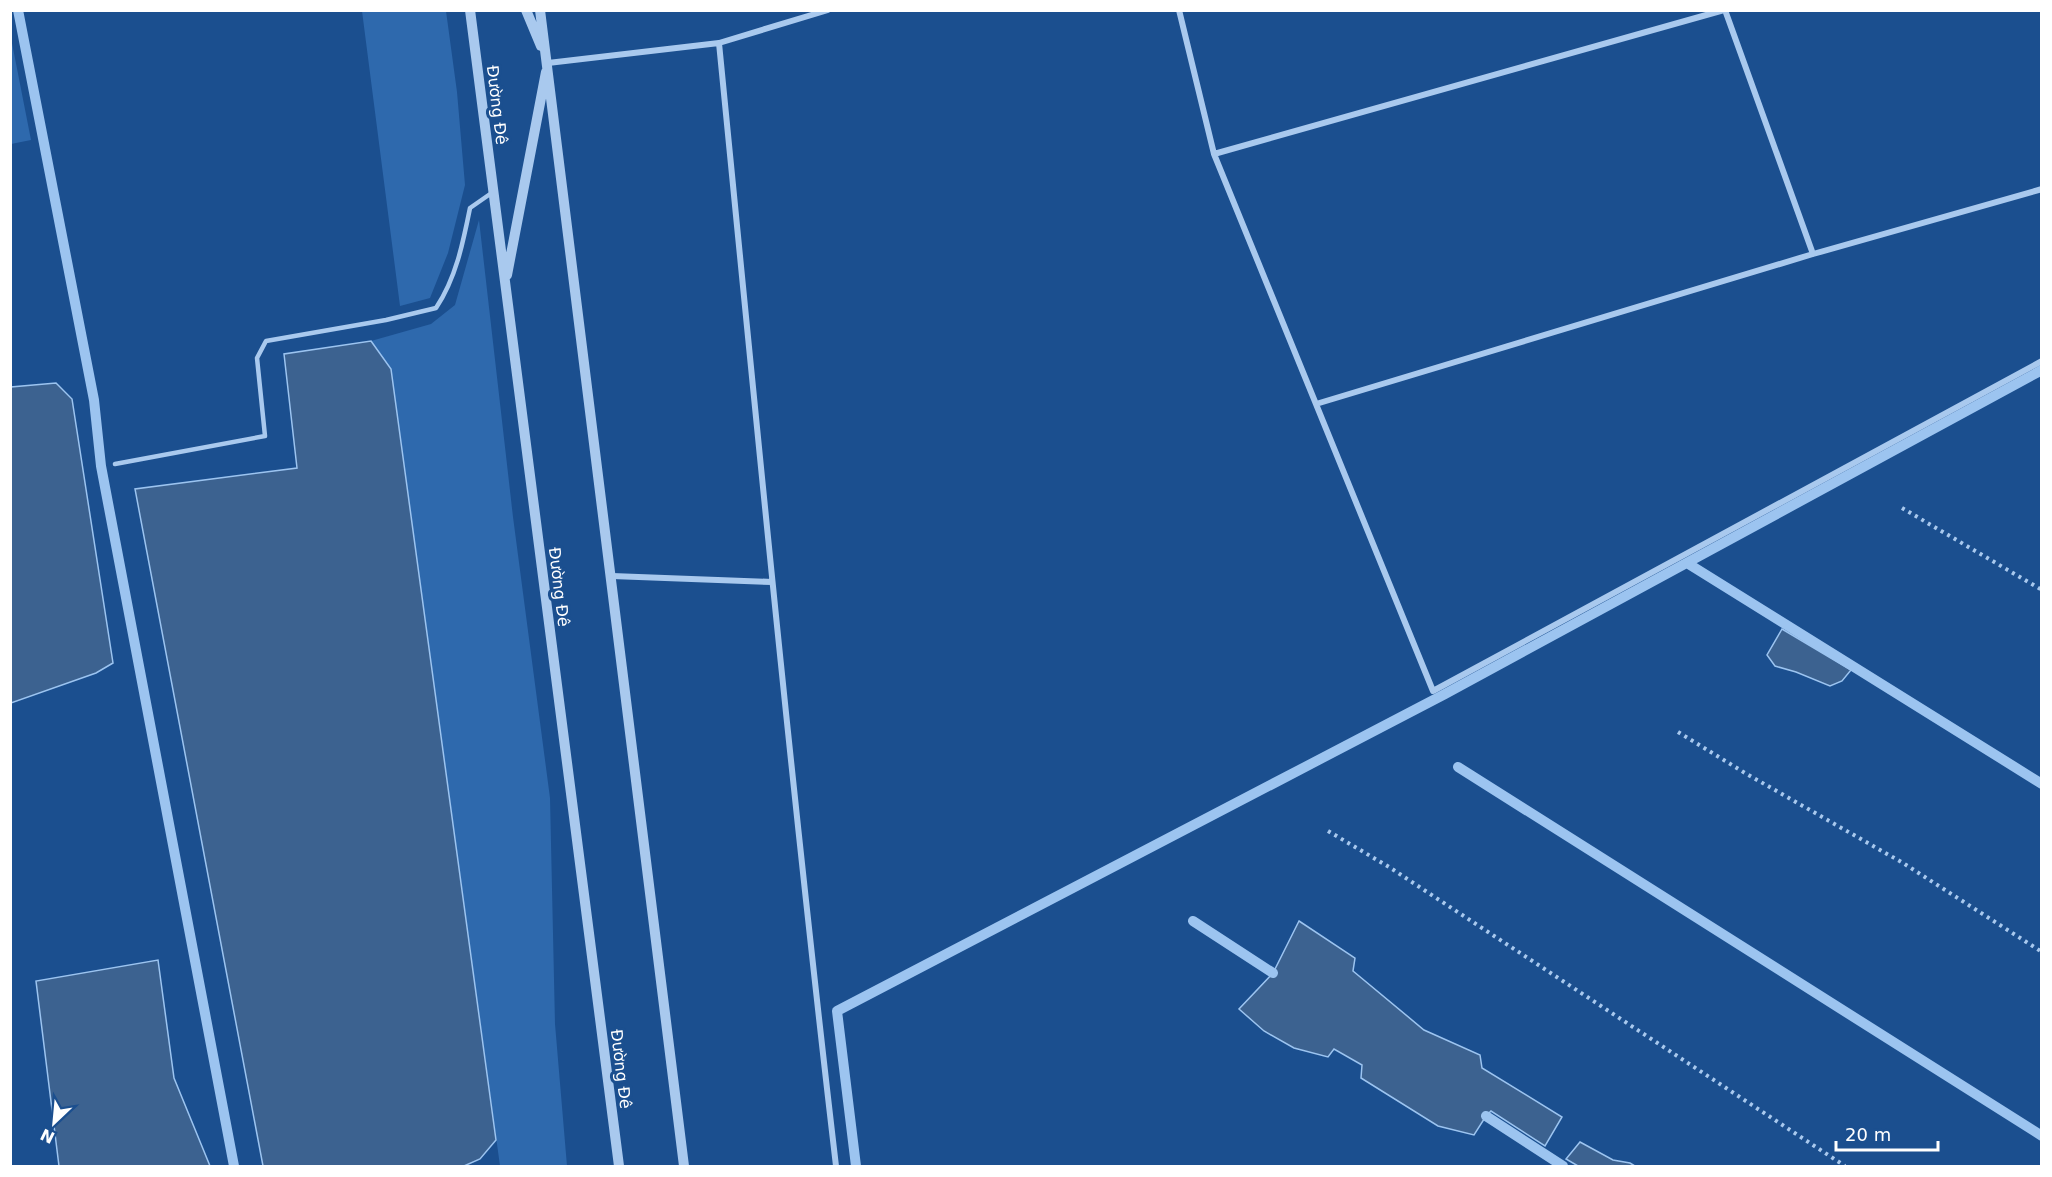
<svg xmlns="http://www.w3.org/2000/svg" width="2052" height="1177" viewBox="0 0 2052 1177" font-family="'DejaVu Sans',sans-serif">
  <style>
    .green { fill: #2e69ad }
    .water { fill: #3c6290; stroke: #9cc4f0; stroke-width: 1.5 }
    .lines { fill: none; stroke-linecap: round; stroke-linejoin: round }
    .stream { stroke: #9cc4f0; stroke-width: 10 }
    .path { stroke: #a9c9ee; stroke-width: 4; stroke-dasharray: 3 4.5; stroke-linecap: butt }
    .service { stroke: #a9c9ee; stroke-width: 4.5 }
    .minor { stroke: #a9c9ee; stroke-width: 6 }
    .tertiary { stroke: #a9c9ee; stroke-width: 10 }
    .labels { text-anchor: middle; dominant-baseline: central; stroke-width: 6; stroke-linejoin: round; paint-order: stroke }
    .street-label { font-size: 16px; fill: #fff; stroke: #1b4f8f }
  </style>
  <rect width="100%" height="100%" fill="#1b4f8f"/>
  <path class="green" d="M362 11H446L457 92 465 185 448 253 430 298 400 306Z
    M11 38 31 140 11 144H10Z
    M479 220 513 517 550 798 555 1024 567 1166H500L391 369 371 341 431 324 455 305Z"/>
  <path class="water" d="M371 341 391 369 496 1140 480 1159 464 1166H263L135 489 297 468 284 354Z
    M56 383 72 399 113 663 96 673 11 703V387Z
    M1782 629 1851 670 1842 681 1830 686 1796 672 1775 666 1767 655Z
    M1299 921 1355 958 1353 971 1424 1030 1480 1055 1482 1068 1562 1117 1545 1146 1491 1111 1486 1116 1474 1135 1438 1126 1361 1078 1362 1065 1334 1049 1328 1057 1294 1048 1264 1031 1239 1009 1273 973Z
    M158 960 174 1078 210 1166H59L36 981Z
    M1580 1142 1613 1160 1630 1163 1635 1166H1578L1566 1159Z"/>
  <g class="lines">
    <path class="stream" d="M18 10 94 400 101 466 234 1166
      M1687 563 2042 784
      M1458 767 2042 1136
      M1193 921 1273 973
      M1486 1116 1563 1166
      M856 1166 837 1011 1445 694 2042 370"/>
    <path class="path" d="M1902 508 2042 590
      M1678 732 1745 773 1903 863 2042 952
      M1328 831 1389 867 1845 1166"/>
    <path class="service" d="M115 464 265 436 257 358 266 341 386 320 436 308C456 278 463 243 470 208L493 192"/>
    <path class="minor" d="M1179 10 1214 154 1724 10
      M1725 10 1813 254
      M719 43C756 418 792 792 836 1166
      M548 63 719 43 828 10
      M1214 154 1433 691 2042 361
      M1316 404 1813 254 2042 189
      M612 576 772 582"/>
    <path class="tertiary" d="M470 10 619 1166
      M526 10 541 46
      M540 10 684 1166
      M507 275 546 72"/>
  </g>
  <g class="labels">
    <g class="street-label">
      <text transform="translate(497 105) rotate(83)">Đường Đê</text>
      <text transform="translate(559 587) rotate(83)">Đường Đê</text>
      <text transform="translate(621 1069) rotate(83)">Đường Đê</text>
    </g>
  </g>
  <rect width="2052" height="1177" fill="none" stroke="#ffffff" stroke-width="24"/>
  <g transform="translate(54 1123) rotate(206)" stroke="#1b4f8f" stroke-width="4.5" paint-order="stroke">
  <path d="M0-4.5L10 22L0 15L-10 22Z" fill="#ffffff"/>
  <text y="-9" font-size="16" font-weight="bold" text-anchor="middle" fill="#ffffff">N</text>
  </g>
  <path d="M1836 1141v9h102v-9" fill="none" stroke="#ffffff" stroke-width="3"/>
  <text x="1845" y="1141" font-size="18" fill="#ffffff" stroke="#1b4f8f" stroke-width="4.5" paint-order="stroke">20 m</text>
</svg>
